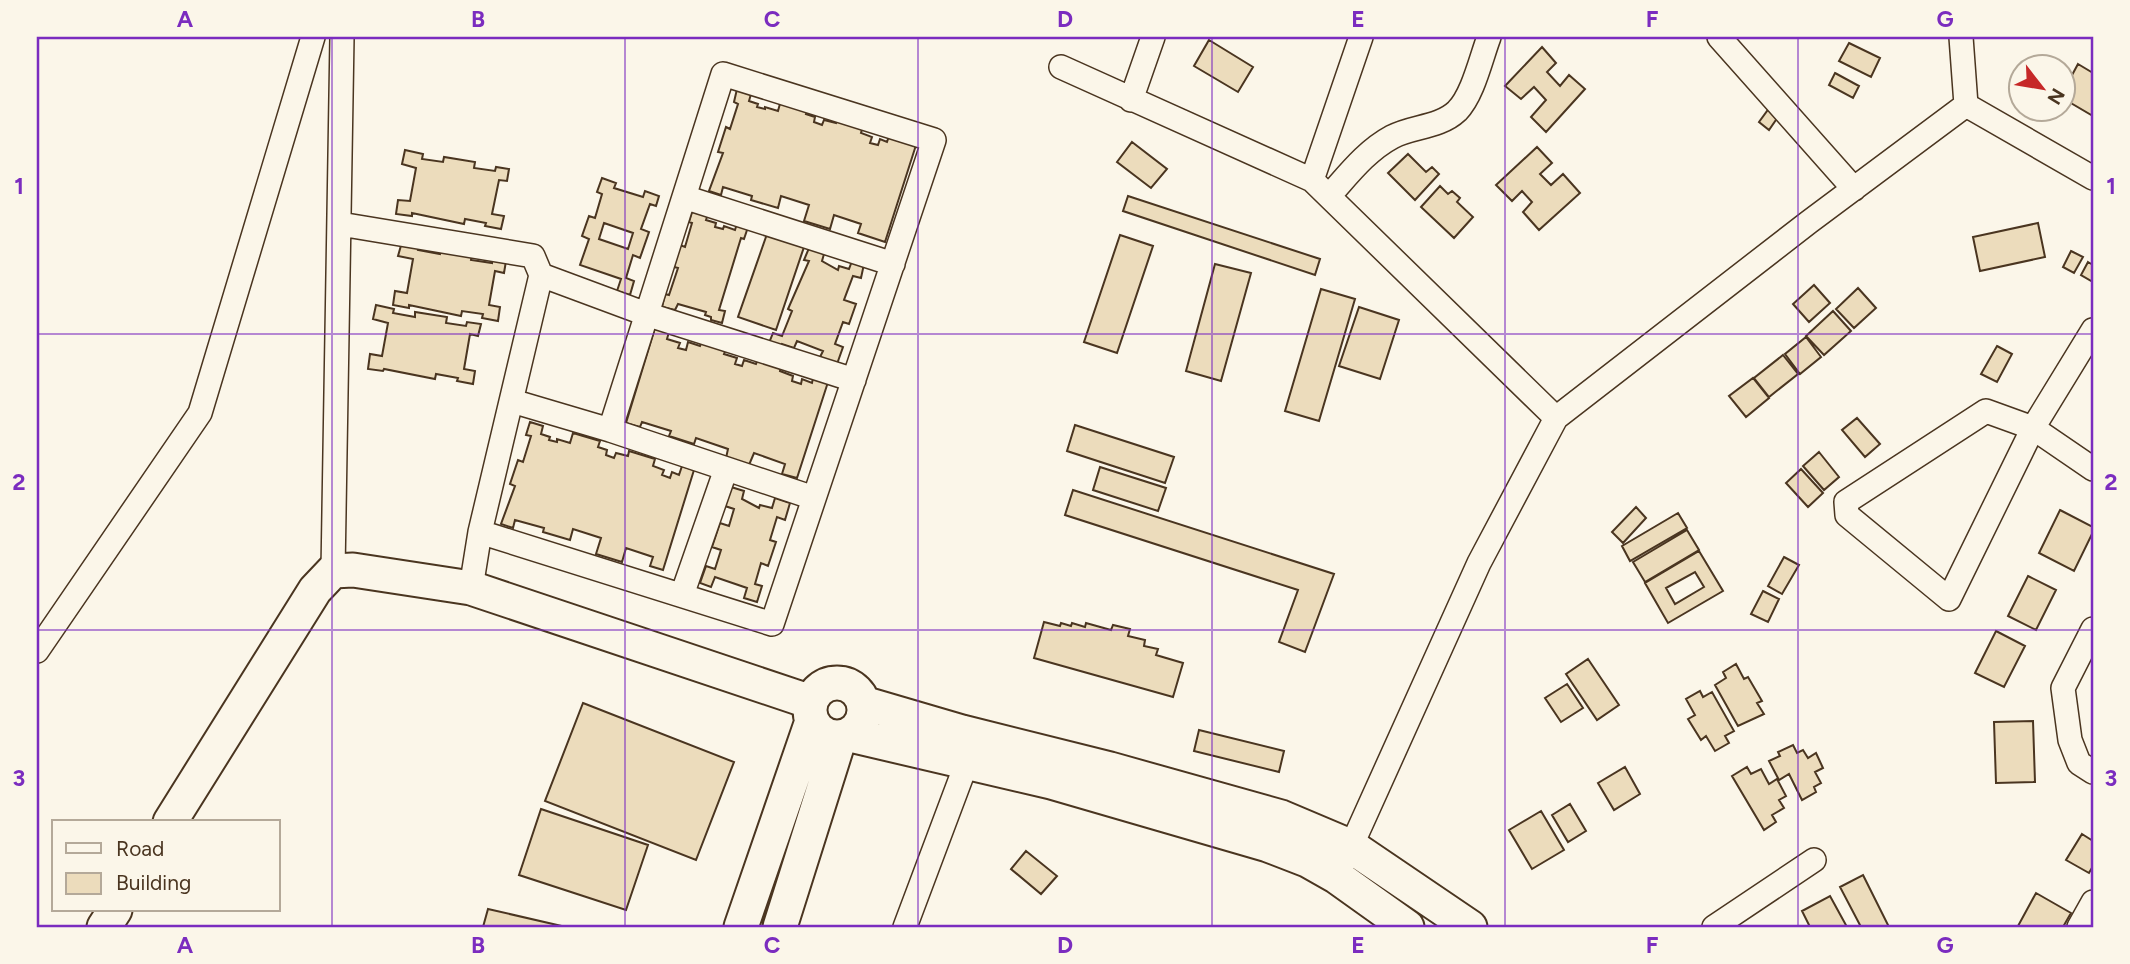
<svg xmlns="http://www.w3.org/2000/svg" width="2130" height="964" viewBox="0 0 2130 964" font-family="Figtree,sans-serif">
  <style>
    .building { fill: #ecdcbc; stroke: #4a3520; stroke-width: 2; fill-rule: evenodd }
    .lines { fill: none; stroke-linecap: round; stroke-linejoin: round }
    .street-casing { stroke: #4a3520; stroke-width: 26 }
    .secondary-casing { stroke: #4a3520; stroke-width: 37 }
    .street { stroke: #fbf6e9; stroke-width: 23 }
    .secondary { stroke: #fbf6e9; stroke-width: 33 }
    .grid { fill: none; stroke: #7b2cbf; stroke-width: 2; stroke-opacity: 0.55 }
    .neatline { fill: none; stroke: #7b2cbf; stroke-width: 2.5 }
    .grid-label { font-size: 23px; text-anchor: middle; font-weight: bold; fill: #7b2cbf }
  </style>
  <rect width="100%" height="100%" fill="#fbf6e9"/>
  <path class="building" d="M1209 40 1253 67 1238 92 1194 66Z
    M1849 43 1880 58 1871 77 1839 61Z
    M1542 47 1556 63 1547 72 1560 86 1569 75 1585 89 1546 132 1531 117 1546 100 1534 87 1521 99 1505 86Z
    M2078 64 2093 73V116L2064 99V90Z
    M1835 73 1859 86 1853 98 1829 85Z
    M737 89 751 94 749 101 758 104 757 107 765 109V107L778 111 781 100 808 108 806 114 815 117 814 122 822 125 824 120 836 123 837 118 863 126 861 133 872 137 870 143 878 145 880 139 887 142 890 133 917 142 885 242 858 233 861 224 834 215 830 229 804 221 809 205 781 196 778 208 751 200 752 196 723 187 721 195 709 191 723 153 718 152 726 127 730 129 738 104 734 102Z
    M1770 107 1780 114 1769 130 1759 122Z
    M1132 142 1167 169 1151 188 1117 162Z
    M1537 147 1552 163 1540 174 1551 185 1563 174 1580 193 1539 230 1523 212 1532 202 1522 191 1512 201 1496 185Z
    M405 150 423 154 422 159 443 162 444 157 475 162 474 168 495 171 496 167 509 169 507 181 499 180 492 214 504 216 501 229 485 226 486 223 465 219 464 224 412 213V216L396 214 398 200 410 201 416 168 402 164Z
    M1408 154 1426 172 1432 167 1439 174 1415 200 1388 173Z
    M602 178 616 183 614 188 643 197 645 191 659 196 656 206 650 204 641 229 649 232 640 258 633 255 626 278 634 281 630 295 617 291 621 279 580 265 589 239 582 236 589 216 595 218 602 194 597 192ZM604 223 633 233 628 249 599 239Z
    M1440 186 1448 194 1452 191 1460 198 1457 202 1473 217 1454 238 1421 207Z
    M1128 196 1320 259 1315 275 1123 211Z
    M693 209 708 214 706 220 716 223 715 227 723 229 724 226 735 230 738 220 749 224 744 239 741 238 719 310 725 311 722 323 711 320V317L705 315 706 312 678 304 675 310 662 307 665 294 669 295 678 268 674 267 680 245 685 247 692 223 689 222Z
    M2038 223 2045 257 1980 271 1973 237Z
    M767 234 804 247 776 330 738 317Z
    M1120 235 1153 246 1117 353 1084 342Z
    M402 242 419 246 418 250 440 254 441 249 472 254 471 260 492 263V259L506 261 504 273 495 271 489 305 500 307 498 321 482 318 483 314 462 311 461 316 409 305V308L393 305 395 291 407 293 413 259 398 256Z
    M809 248 824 254 822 261 838 270 839 266 849 269 852 261 864 264 861 278 853 276 844 300 856 304 849 324 843 322 835 344 843 347 837 364 820 357 823 351 797 341 794 348 782 344 781 348 769 343 773 333 782 336 792 311 788 309 809 261 804 260Z
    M2071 251 2083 257 2074 273 2063 267Z
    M2088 262 2093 265V282L2081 275Z
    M1215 264 1251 273 1221 381 1186 371Z
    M1814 285 1830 303 1809 322 1793 304Z
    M1858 288 1876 308 1854 328 1836 309Z
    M1321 289 1355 299 1319 421 1285 411Z
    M376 305 394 309 393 313 415 317V312L447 317 446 323 466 326 467 322 481 324 478 336 470 334 464 369 475 371 473 384 457 381 458 378 436 374 435 379 384 369 383 371 368 369 370 354 382 356 388 323 373 319Z
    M1359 307 1399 320 1380 379 1339 366Z
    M1833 311 1851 331 1824 355 1806 336Z
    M655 328 669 332 667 339 680 343 678 348 686 350 688 342 700 346 702 341 726 349 724 354 737 358 735 364 742 366 744 360 756 364 758 359 781 366 780 371 793 376 792 381 801 384 802 379 812 383 814 374 829 379 797 478 782 474 785 464 754 453 749 465 726 458 728 449 696 438 694 444 669 436 671 431 642 422 640 427 626 423Z
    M1806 337 1821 357 1800 374 1785 354Z
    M1997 346 2012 354 1997 382 1981 374Z
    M1783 355 1798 374 1769 397 1754 378Z
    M1753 378 1769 398 1746 417 1729 396Z
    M1857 418 1880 444 1865 457 1842 430Z
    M530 422 543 426 541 434 550 437 549 440 557 442V439L570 443 573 433 600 441 598 447 607 450 606 455 614 458 616 453 628 456 629 451 655 459 653 466 664 470 662 475 670 478 672 472 679 475 682 466 694 470 663 570 650 566 653 557 626 548 622 562 596 554 601 538 573 529 570 540 543 532 544 528 515 520 513 528 501 524 515 486 510 484 518 460 523 462 531 436 526 435Z
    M1075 425 1174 457 1165 483 1067 451Z
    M1819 452 1839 477 1824 490 1803 466Z
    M1100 467 1166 488 1158 511 1093 490Z
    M1801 469 1823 493 1808 507 1786 483Z
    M731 487 744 491 742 499 759 508 760 505 772 508 775 498 790 503 785 520 777 517 770 540 776 542 768 566 761 563 755 584 762 586 757 602 744 598 747 588 715 577 711 587 700 583 706 566 715 569 721 550 712 547 720 523 729 526 734 509 725 506Z
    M1073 490 1334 574 1305 652 1279 642 1298 590 1065 515Z
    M1636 507 1646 518 1623 543 1612 532Z
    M2060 510 2093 527V532L2074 571 2039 553Z
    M1678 513 1687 528 1630 561 1622 546Z
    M1687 530 1699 550 1645 582 1633 562Z
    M1699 551 1723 591 1668 623 1645 583Z
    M1784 557 1799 565 1782 594 1768 586Z
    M1695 572 1704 587 1675 604 1666 588Z
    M2028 576 2056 590 2036 630 2008 616Z
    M1763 591 1779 599 1768 622 1751 614Z
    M1044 622 1060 626 1061 623 1071 626 1072 623 1085 627 1086 623 1111 630 1113 625 1130 629 1128 636 1145 640 1144 646 1158 649 1156 655 1183 663 1173 697 1034 658Z
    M1996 631 2025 646 2004 687 1975 673Z
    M1588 659 1619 705 1597 720 1566 674Z
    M1736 664 1744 679 1748 677 1762 701 1757 703 1764 714 1738 726 1715 685 1726 678 1723 672Z
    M1567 684 1583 708 1561 722 1545 698Z
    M1700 691 1703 697 1712 692 1734 731 1725 736 1729 743 1715 751 1706 736 1701 740 1688 719 1695 715 1686 699Z
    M583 703 734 762 696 860 545 801Z
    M2033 721 2035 782 1996 783 1994 722Z
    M1199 730 1284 751 1279 772 1194 751Z
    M1793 745 1797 753 1803 750 1808 758 1816 753 1823 768 1815 772 1821 783 1814 787 1816 792 1802 800 1789 774 1779 780 1769 761 1780 756 1778 752Z
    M1625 767 1640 794 1614 810 1598 783Z
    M1747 767 1751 774 1761 769 1769 784 1777 779 1786 796 1779 800 1784 808 1772 815 1776 822 1764 830 1732 776Z
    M1570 804 1586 831 1568 842 1552 815Z
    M541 809 648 845 626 910 519 875Z
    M1541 811 1564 850 1532 869 1509 830Z
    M2082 834 2093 841V866L2089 873 2066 860Z
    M1026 851 1057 876 1041 894 1011 869Z
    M1863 875 1889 927H1861L1840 887Z
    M2036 893 2071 913 2063 927 2018 926Z
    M1830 896 1847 927H1810L1802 911Z
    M488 909 566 927H483Z"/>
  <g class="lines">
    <g class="street-casing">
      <path id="street" d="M1719 37 1854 189
        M1061 67 1312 180 1556 418
        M1131 100 1153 37
        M1966 105 2093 178
        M1312 180 1361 37
        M1329 196C1348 175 1366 151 1392 137 1412 126 1439 128 1457 111 1473 95 1481 58 1489 37
        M684 197 893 264
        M340 224 533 256 541 275 480 532 471 588
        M541 275 646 314 854 380
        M2093 330 2033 428 1949 599 1847 515 1846 502 1986 411 2033 428 2093 469
        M512 401 610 430 814 498
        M480 532 772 624 934 140 723 74 610 430
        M333 571 342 37
        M682 595 726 469
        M2093 629 2063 688 2070 740 2079 763 2093 772
        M37 651 200 413 313 37
        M1345 860 1479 563 1556 418 1809 222 1966 105 1961 37
        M905 927 967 762
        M1714 927 1814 860
        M2079 927 2093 902"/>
    </g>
    <g class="secondary-casing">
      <path id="secondary" d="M810 710a27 27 0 1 1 54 0a27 27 0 1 1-54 0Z
        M863 703 962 732 1110 769 1281 817 1352 847 1470 927
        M850 735 1051 782 1268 845 1307 860 1337 877 1407 927
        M170 822 315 590 333 571 353 570 471 588 811 702
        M104 927 115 910
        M741 927 812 721
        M780 927 840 737"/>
    </g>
    <use href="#street" class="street"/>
    <use href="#secondary" class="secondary"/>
  </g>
  <path class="grid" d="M332 37V927M625 37V927M918 37V927M1212 37V927M1505 37V927M1798 37V927M37 334H2093M37 630H2093"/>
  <rect width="2130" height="964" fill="none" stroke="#fbf6e9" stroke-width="77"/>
  <rect x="52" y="820" width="228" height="91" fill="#fbf6e9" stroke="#b4a999" stroke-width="2"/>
  <rect x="66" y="843" width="35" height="10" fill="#fbf6e9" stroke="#b4a999" stroke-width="2"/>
  <text x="116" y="856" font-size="21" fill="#4a3520">Road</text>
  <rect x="66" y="873" width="35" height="21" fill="#ecdcbc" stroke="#b4a999" stroke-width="2"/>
  <text x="116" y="890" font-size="21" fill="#4a3520">Building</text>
  <g transform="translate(2042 88) rotate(121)"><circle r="33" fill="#fbf6e9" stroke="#b4a999" stroke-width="2"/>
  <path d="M0-5L12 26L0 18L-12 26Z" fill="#c62828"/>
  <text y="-10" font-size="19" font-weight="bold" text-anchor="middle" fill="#4a3520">N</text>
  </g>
  <rect x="38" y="38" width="2054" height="888" class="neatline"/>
  <g class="grid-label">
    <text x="185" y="27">A</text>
    <text x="478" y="27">B</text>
    <text x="772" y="27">C</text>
    <text x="1065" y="27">D</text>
    <text x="1358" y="27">E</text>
    <text x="1652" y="27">F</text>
    <text x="1945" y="27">G</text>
    <text x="19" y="194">1</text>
    <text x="2111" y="194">1</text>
    <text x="19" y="490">2</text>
    <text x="2111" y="490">2</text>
    <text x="19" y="786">3</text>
    <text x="2111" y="786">3</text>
    <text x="185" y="953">A</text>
    <text x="478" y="953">B</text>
    <text x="772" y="953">C</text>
    <text x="1065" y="953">D</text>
    <text x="1358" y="953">E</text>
    <text x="1652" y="953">F</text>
    <text x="1945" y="953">G</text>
  </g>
</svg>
